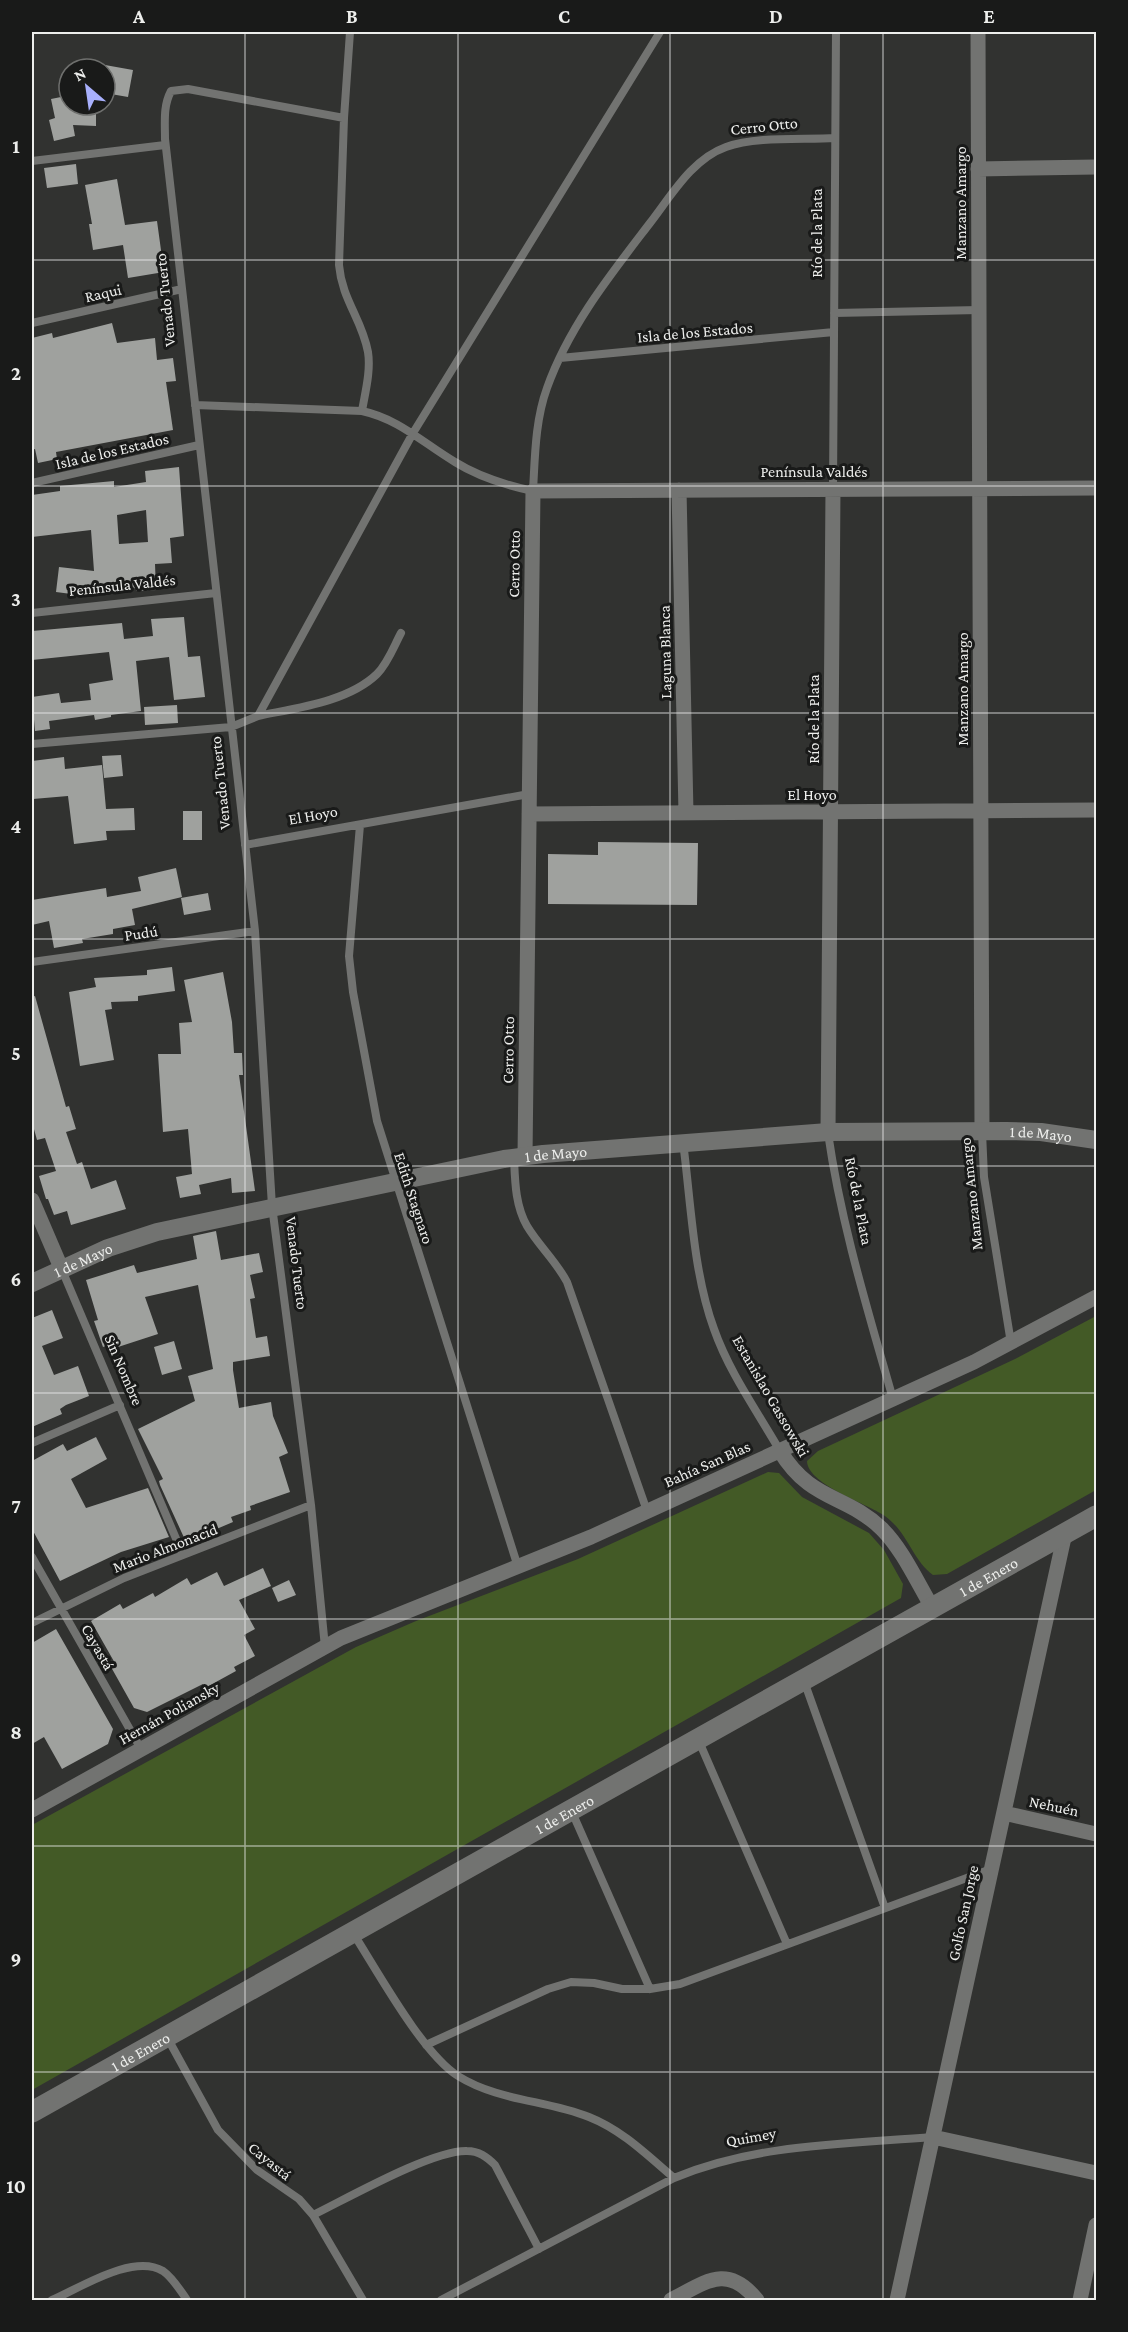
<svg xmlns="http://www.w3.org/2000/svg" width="1128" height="2332" viewBox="0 0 1128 2332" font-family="'Crimson Pro',serif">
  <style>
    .green { fill: #435a26 }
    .building { fill: #9fa19e; fill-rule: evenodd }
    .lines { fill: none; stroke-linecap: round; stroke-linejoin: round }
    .service { stroke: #727371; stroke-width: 8 }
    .minor { stroke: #727371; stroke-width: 15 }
    .tertiary { stroke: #727371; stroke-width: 18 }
    .secondary { stroke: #727371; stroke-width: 21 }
    .grid { fill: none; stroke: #edeeec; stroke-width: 1.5; stroke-opacity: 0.55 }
    .labels { text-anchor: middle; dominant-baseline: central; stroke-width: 6; stroke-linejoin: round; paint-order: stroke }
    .street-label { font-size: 16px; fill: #edeeec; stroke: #191a19 }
    .neatline { fill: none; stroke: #edeeec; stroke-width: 2 }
    .grid-label { font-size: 20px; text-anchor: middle; font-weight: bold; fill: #edeeec }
  </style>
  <rect width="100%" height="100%" fill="#313230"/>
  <path class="green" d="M1096 1316V1490L947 1574 933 1575C911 1559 907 1528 880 1513 862 1502 807 1483 807 1461L818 1451 1015 1359Z
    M768 1472 779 1473 802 1497 869 1533 884 1550 903 1584 901 1598 32 2090V1825L356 1647 416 1621 578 1559Z"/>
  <path class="building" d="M105 65 133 70 128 97 105 93Z
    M66 96 68 105H96V126L73 125 75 136 54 141 49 120 55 118 51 99Z
    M76 164 78 184 47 188 44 168Z
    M117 179 125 225 157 221 164 272 128 278 123 245 93 250 89 224H92L85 185Z
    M112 323 117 343 155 338 157 360 173 358 176 381 166 382 173 430 56 452 57 459 38 463 35 449 32 450V338L52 333 53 338Z
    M179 467 184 536 170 538 172 563 155 564 156 590 136 591V588L79 595 56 592 59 567 94 571 91 530 32 537V495L60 491V486L114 481V487L146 482 145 471ZM146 510 148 542 119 544 117 515Z
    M184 617 188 657 200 656 205 697 174 700 169 657 136 661 141 711 111 715V717L95 720 94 715 49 721 50 729 35 731 32 697 59 693 61 703 91 700 89 684 113 680 109 652 32 660V631L122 623 124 639 153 636 151 619Z
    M177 705 178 723 145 725 144 707Z
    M121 755 123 776 104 778 102 756Z
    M64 757 65 769 102 765 106 809 134 808 135 830 106 831 107 840 74 844 68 796 33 799 32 782V761Z
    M183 811H202V840H183Z
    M598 842 698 843 697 905 548 904V854L598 855Z
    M176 868 182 897 132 909 135 925 113 929V934L82 939 83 943 54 948 49 921 32 925V900L106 888 107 897 141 891 138 877Z
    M208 893 211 910 184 915 181 898Z
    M172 967 175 991 138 996V1001L111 1002 112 1009 105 1010 114 1060 80 1066 69 992 96 987 94 978 147 975V970Z
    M223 972 232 1022 234 1053H242L243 1075H239L255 1191 232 1193 231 1178 199 1185 201 1194 180 1198 176 1177 192 1174 188 1129 163 1132 158 1054H181L179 1023 192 1022 184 980Z
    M35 996 66 1107 69 1106 76 1129 66 1132 77 1164 82 1162 91 1189 116 1180 126 1209 71 1225 67 1211 54 1215 48 1199H46L39 1176 56 1171 45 1138 37 1140 32 1122V997Z
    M216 1231 221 1260 259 1253 263 1272 250 1275 255 1298 250 1299 256 1338 267 1336 270 1356 233 1362V1370L239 1408 271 1402 273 1416 288 1453 279 1457 290 1492 250 1506 251 1510 231 1517 233 1522 186 1542 160 1485 159 1481 163 1479 138 1429 195 1401 188 1376 213 1369 198 1285 145 1297 158 1334 115 1348 114 1343 103 1347 94 1321 98 1320 86 1280 134 1265 137 1273 197 1259 193 1236Z
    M52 1310 63 1338 42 1346 54 1375 78 1366 89 1396 66 1405 60 1409 62 1414 32 1427V1318Z
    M174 1341 182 1369 162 1375 154 1347Z
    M96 1437 107 1459 71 1479 86 1508 148 1488 169 1537 121 1552 60 1581 32 1529V1461L63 1444 67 1451Z
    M263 1568 271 1586 239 1600 255 1629 244 1635 255 1656 234 1667 236 1671 205 1688 203 1684 147 1712 134 1708 111 1667 116 1665 91 1621 120 1604 123 1609 153 1593 155 1597 187 1578 191 1585 217 1572 224 1586Z
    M289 1580 296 1595 278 1602 272 1588Z
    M56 1629 113 1729 108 1744 62 1769 44 1737 32 1744V1643Z"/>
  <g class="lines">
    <path class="service" d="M350 32 344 118 339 265C342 300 362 319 368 352 371 371 365 393 362 411
      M32 161 165 145
      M834 313 979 310
      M32 323 182 289
      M560 358 834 332
      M195 405 362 411C399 419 423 443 455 462 479 477 505 485 533 491 535 457 535 421 547 388 569 326 611 274 650 223 671 196 692 159 726 147 756 136 803 140 835 138
      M32 483 199 445
      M833 489 836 32
      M32 613 216 593
      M258 716C296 708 348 702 377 674 388 663 394 646 401 633
      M32 744 231 727 258 716 413 433 660 32
      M360 825 349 956 353 992 377 1121 518 1567
      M245 845 529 794
      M32 962 255 931
      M982 1132 984 1177 1011 1343
      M828 1133C841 1224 868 1311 893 1399
      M683 1142C691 1202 693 1272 714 1329 729 1372 757 1411 780 1451
      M514 1158C515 1180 515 1205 527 1226 539 1246 556 1261 567 1282L647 1511
      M62 1270 183 1555
      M32 1443 120 1405
      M32 1557 141 1749
      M32 1623 124 1578 311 1505
      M325 1647 311 1505 272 1206 255 931 165 139C165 122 163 106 171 91L188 89 344 118
      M804 1681 885 1908
      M698 1739 787 1944
      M572 1812 650 1989
      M353 1933C378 1972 422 2053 458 2076 498 2101 546 2100 589 2117 622 2130 647 2155 674 2178
      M168 2039 218 2130 257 2170 299 2199 313 2215 363 2300
      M426 2045 548 1989 571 1982 594 1983 622 1989H650L680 1984 991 1869
      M313 2215C348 2198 432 2150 467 2151 479 2151 487 2157 495 2165L539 2249
      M52 2300C80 2288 133 2253 163 2271 173 2278 180 2290 187 2300
      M441 2300 674 2178C755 2144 845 2144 932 2137"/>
    <path class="minor" d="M978 32 982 1131
      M978 169 1096 167
      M679 490 686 813
      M529 814 1096 810
      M828 1132 833 489
      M525 1156 533 491 1096 488
      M32 1200 62 1270
      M780 1451C811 1502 846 1494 882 1529 903 1550 917 1582 932 1607
      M32 1810 341 1638 591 1537 974 1362 1096 1297
      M1004 1813 1096 1834
      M933 2137 1096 2173
      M671 2300C706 2282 727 2263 757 2300
      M897 2300 1065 1533
      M1080 2300 1096 2225"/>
    <path class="tertiary" id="s1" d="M32 1283 108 1248 157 1232 504 1159 543 1154 828 1132 1006 1131 1041 1132 1096 1140"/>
    <path class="secondary" id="s2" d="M32 2112 1096 1516"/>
  </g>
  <path class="grid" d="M245 32V2300M458 32V2300M670 32V2300M883 32V2300M32 260H1096M32 486H1096M32 713H1096M32 939H1096M32 1166H1096M32 1393H1096M32 1619H1096M32 1846H1096M32 2072H1096"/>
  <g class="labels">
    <g class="street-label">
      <text transform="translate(764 126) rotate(-6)">Cerro Otto</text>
      <text transform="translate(960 203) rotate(-90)">Manzano Amargo</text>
      <text transform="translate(816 233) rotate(-90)">Río de la Plata</text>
      <text transform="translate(103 293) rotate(-13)">Raqui</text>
      <text transform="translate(165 300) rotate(-96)">Venado Tuerto</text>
      <text transform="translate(695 332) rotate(-5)">Isla de los Estados</text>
      <text transform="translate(112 451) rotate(-13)">Isla de los Estados</text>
      <text x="814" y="471">Península Valdés</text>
      <text transform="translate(514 564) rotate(-89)">Cerro Otto</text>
      <text transform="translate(122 585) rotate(-6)">Península Valdés</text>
      <text transform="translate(665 652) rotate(-91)">Laguna Blanca</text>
      <text transform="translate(962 689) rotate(-90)">Manzano Amargo</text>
      <text transform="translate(813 719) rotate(-90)">Río de la Plata</text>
      <text transform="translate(220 783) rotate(-96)">Venado Tuerto</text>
      <text x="812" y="794">El Hoyo</text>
      <text transform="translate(313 815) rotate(-10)">El Hoyo</text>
      <text transform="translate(141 933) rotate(-8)">Pudú</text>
      <text transform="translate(508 1050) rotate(-89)">Cerro Otto</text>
      <text stroke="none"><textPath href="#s1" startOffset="1028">1 de Mayo</textPath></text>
      <text stroke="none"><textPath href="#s1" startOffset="542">1 de Mayo</textPath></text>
      <text transform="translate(971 1194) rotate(-96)">Manzano Amargo</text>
      <text transform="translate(414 1198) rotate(72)">Edith Stagnaro</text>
      <text transform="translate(859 1201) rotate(79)">Río de la Plata</text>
      <text stroke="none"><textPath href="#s1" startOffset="56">1 de Mayo</textPath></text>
      <text transform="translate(297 1263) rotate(83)">Venado Tuerto</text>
      <text transform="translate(124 1370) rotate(67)">Sin Nombre</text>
      <text transform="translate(771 1396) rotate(60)">Estanislao Gassowski</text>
      <text transform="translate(707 1464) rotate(-24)">Bahía San Blas</text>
      <text transform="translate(165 1548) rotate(-21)">Mario Almonacid</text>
      <text stroke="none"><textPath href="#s2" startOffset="1096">1 de Enero</textPath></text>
      <text transform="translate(98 1647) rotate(60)">Cayastá</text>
      <text transform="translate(169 1713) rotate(-29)">Hernán Poliansky</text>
      <text transform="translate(1054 1806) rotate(12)">Nehuén</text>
      <text stroke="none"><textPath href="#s2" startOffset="610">1 de Enero</textPath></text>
      <text transform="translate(963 1913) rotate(-78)">Golfo San Jorge</text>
      <text stroke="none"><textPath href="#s2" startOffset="124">1 de Enero</textPath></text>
      <text transform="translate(751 2137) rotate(-10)">Quimey</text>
      <text transform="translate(270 2161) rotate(39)">Cayastá</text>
    </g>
  </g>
  <rect width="1128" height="2332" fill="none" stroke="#191a19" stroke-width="66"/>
  <g transform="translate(87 87) rotate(331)"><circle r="28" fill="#191a19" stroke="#6e6f6d" stroke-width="1.5"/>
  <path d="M0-4.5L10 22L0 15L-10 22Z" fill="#a8b0fc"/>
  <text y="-9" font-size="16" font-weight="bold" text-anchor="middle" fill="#edeeec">N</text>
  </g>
  <rect x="33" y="33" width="1062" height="2266" class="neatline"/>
  <g class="grid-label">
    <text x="139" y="23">A</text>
    <text x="352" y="23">B</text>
    <text x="564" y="23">C</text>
    <text x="776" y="23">D</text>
    <text x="989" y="23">E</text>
    <text x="16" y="153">1</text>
    <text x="16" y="380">2</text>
    <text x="16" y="606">3</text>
    <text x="16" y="833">4</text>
    <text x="16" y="1060">5</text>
    <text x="16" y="1286">6</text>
    <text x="16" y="1513">7</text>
    <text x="16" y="1739">8</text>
    <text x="16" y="1966">9</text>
    <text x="16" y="2193">10</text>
  </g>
</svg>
